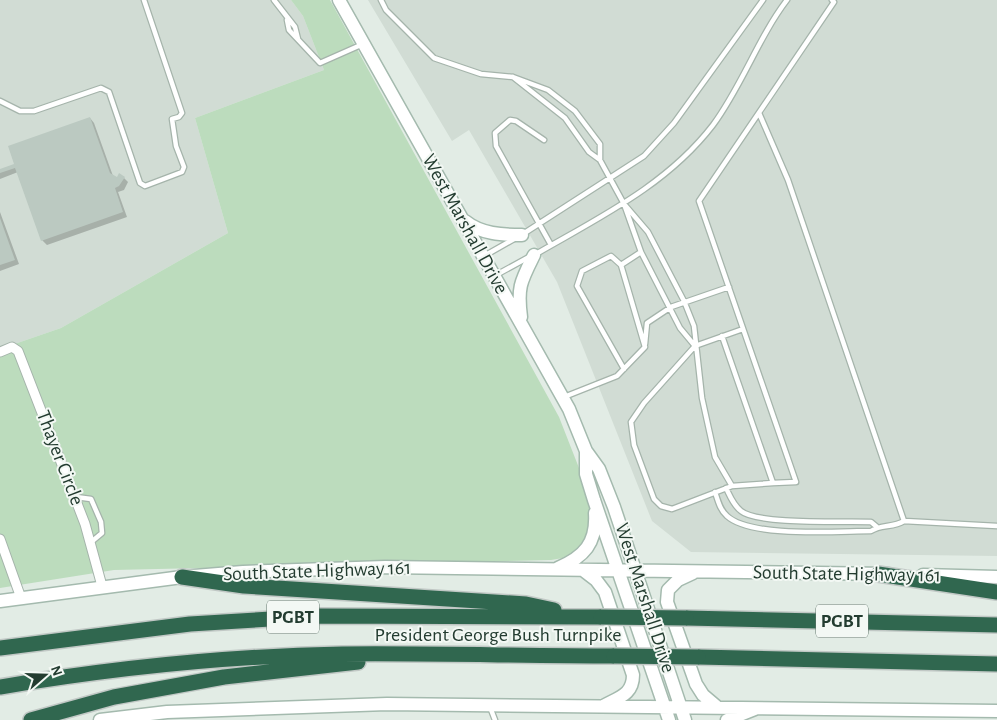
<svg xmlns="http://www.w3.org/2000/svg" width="997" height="720" viewBox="0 0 997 720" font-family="'Alegreya Sans',sans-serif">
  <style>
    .built { fill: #d1dcd4 }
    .green { fill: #bcdcbd }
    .shadow { fill: #0003 }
    .building { fill: #bbc9c1 }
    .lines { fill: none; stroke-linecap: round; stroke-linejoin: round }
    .service-casing { stroke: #a5b4ab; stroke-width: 7 }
    .minor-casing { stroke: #a5b4ab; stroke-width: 11 }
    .secondary-casing { stroke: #a4baae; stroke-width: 15 }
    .motorway-casing { stroke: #c1c8c5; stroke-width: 18 }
    .service { stroke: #fff; stroke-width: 4.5 }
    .minor { stroke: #fff; stroke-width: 9 }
    .secondary { stroke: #fff; stroke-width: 12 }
    .motorway { stroke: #30674f; stroke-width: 15 }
    .motorway-bridge-casing { stroke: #c1c8c5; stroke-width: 18; stroke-linecap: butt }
    .motorway-bridge { stroke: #30674f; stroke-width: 15 }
    .labels { text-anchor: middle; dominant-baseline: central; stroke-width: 4; stroke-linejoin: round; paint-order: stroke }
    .shield { fill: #f3f8f4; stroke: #61746b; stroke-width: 1 }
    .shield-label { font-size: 19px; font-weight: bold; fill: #233c30 }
    .street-label { font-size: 20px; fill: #233c30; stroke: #f3f8f4 }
  </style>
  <rect width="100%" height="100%" fill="#e2ece5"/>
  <path class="built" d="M0 0H291L303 16 324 70 195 118 228 233 61 328 0 349Z
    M368 0H997V556L691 552 652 521 557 282 469 130 452 141Z"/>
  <path class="green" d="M291 0H330L559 417 579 468 591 514 587 538 569 557 551 560 114 570 0 588V349L61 328 228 233 195 118 324 70 303 16Z"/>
  <path class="shadow" d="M90 118 94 123 113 176 117 179 124 178 128 182 124 190 118 192 127 217 47 245 42 240 18 172 0 179V170L16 165Z
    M0 212 19 264 0 271Z"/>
  <path class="building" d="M90 117 110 173 117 177 119 173 125 177 119 186 115 188 123 212 41 241 15 168 0 173V169L14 164 8 146Z
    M0 218 15 260 0 265Z"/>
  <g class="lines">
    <g class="service-casing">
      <path id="service" d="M274 0 295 27 298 39
        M381 0 386 10 434 58 481 74 513 77 548 90 575 111 600 144V160
        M287 20 289 30 320 63 363 44
        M513 77 565 118 589 152 600 160 624 204 641 252 680 328 695 346
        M0 101 20 111H34L101 88 109 92 140 183 145 186 182 172 184 167 176 146 172 119 179 117 182 113 144 0
        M759 113 788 180 904 521 997 526
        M544 140 516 121 510 120 495 133 496 146 551 245
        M624 204 648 232 684 301 694 326 702 398 715 457 732 486 773 483 722 336
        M523 234 644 156 674 123 763 0
        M536 254C600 217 667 185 713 125 742 86 758 38 787 0
        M484 256 514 239
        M621 265 641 252
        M496 275 529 257
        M645 344 647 323 671 307 729 287
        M564 397 617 376 645 347 621 265 611 256 582 271 577 286 624 369
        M773 483 796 482 699 201 834 2 832 0
        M732 486 672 509 661 506 654 499 634 445 631 422 644 403 695 346 743 329
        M726 488C730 496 733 505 741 511 758 525 845 521 871 522L877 527
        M715 492C718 501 720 510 727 516 751 538 838 531 871 531 881 524 893 528 904 521
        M76 497 91 499 101 522 102 533 90 543
        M490 707 495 720"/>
    </g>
    <g class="minor-casing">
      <path id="minor" d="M0 352 12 347 18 351 85 524 102 586
        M0 539 21 598"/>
    </g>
    <g class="secondary-casing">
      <path id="secondary" d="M339 0 569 409 586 451 599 469 614 507 685 720
        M465 221C481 234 502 235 522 235
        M521 317C517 287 521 281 534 255
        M586 451V474L594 500 669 720
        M558 568C584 557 597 543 595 513
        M583 570 596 580 605 592 633 675C633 694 620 697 605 705
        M693 573 678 580 668 590 667 602 696 684 703 695 716 706
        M923 575 997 577
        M0 601 182 577 243 572 385 567 888 574
        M100 720 167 712 387 704 997 711
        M727 720 755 709"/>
    </g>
    <g class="motorway-casing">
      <path id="motorway" d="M878 574 997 592
        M182 577 244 586 526 604 554 610
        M686 618 997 625
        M0 648 190 624 320 616 601 617
        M698 657 997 664
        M0 687C113 668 228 656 342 654 433 653 524 656 614 656
        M31 720 114 697 224 677 358 662"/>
    </g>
    <use href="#service" class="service"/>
    <use href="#minor" class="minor"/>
    <use href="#secondary" class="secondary"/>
    <use href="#motorway" class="motorway"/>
    <g class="motorway-bridge-casing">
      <path id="motorway-bridge" d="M601 617 686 618
        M614 656 698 657"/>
    </g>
    <use href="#motorway-bridge" class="motorway-bridge"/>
  </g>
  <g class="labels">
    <g class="shield">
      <rect x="267" y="600.5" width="52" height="33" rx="4"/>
      <rect x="816" y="604.5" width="52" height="33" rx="4"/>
    </g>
    <g class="shield-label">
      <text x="293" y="617">PGBT</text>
      <text x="842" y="621">PGBT</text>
    </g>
    <g class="street-label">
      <text transform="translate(465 224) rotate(61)">West Marshall Drive</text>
      <text transform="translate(60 458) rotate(69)">Thayer Circle</text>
      <text transform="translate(317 571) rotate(-2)">South State Highway 161</text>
      <text transform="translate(847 574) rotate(1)">South State Highway 161</text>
      <text transform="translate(645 598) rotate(72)">West Marshall Drive</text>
      <text x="498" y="635">President George Bush Turnpike</text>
    </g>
  </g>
  <g transform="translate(45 675) rotate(70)" stroke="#f3f8f4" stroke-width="4" paint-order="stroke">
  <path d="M0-4L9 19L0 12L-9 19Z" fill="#233c30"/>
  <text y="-8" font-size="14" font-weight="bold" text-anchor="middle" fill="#233c30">N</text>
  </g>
</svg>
